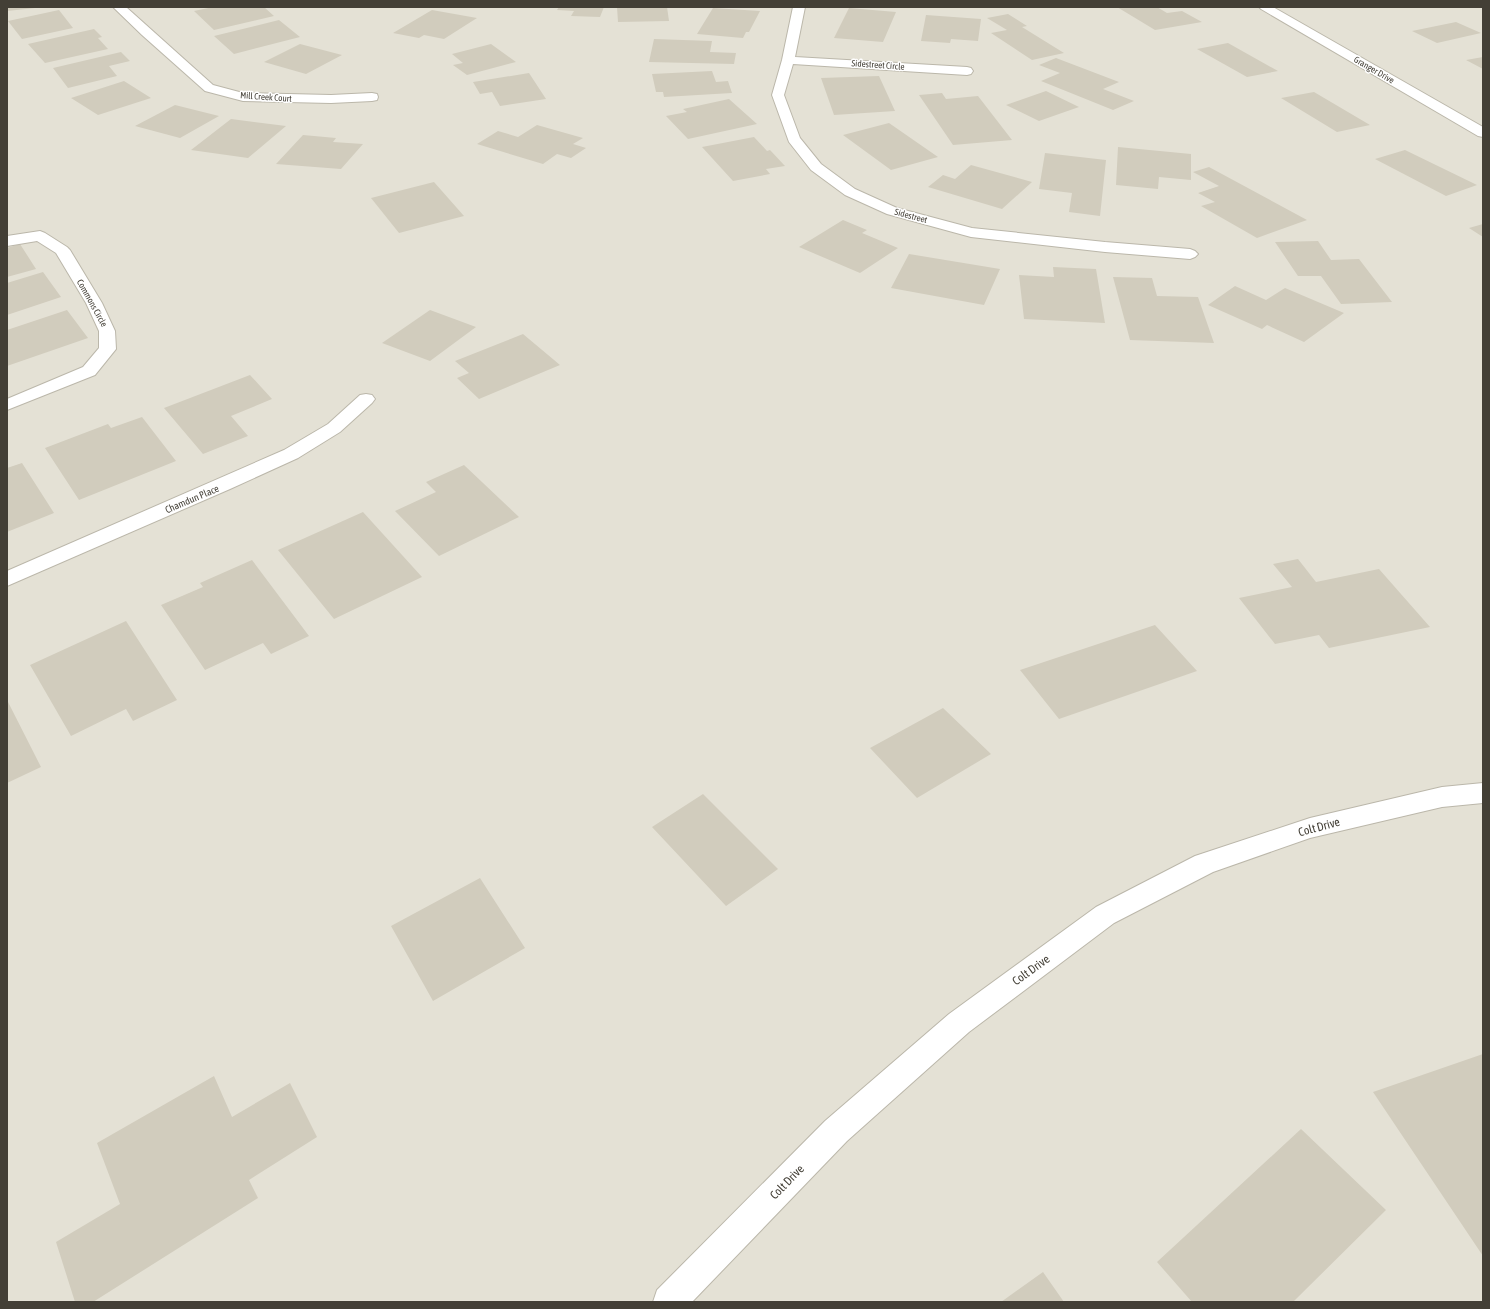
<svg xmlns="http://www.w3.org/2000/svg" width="1490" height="1309" viewBox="0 0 1490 1309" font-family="'Asap Condensed',sans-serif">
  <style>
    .residential { fill: #e4e1d5 }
    .building { fill: #d1ccbd }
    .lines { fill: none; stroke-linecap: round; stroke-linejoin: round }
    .minor-casing { stroke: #bbb7aa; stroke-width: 2 }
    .minor { fill: #fff; fill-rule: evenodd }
    .labels { text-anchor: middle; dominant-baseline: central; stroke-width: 3; stroke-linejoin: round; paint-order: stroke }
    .far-street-label { font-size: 9px; fill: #433f36; stroke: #fff }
    .street-label { font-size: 10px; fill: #433f36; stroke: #fff }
    .near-street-label { font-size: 12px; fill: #433f36; stroke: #fff }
  </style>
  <rect width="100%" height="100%" fill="#f1efe6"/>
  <path class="residential" d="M7 7H1483V1302H7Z"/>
  <path class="building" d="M7 7H35V8L7 11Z
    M213 7H264L274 16 214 30 194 11Z
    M559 7H604L600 17 571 16 574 11 557 10Z
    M617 7H667L669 21 618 22Z
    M1117 7H1157L1167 13 1182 11 1202 22 1155 30Z
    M713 8 760 11 749 32H746L743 38 697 34Z
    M849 8 896 12 883 42 834 38Z
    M59 10 73 28 22 39 8 21Z
    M432 10 477 18 444 39 424 35 419 38 393 33Z
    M1008 14 1027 26 1022 27 1064 53 1032 60 991 33 1007 30 987 18Z
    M926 15 981 19 978 41 951 39 950 43 921 41Z
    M279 20 300 37 234 54 214 36Z
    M1456 22 1481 33 1437 43 1412 31Z
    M94 29 102 37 98 38 108 49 45 63 28 44Z
    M654 39 712 41 710 52 736 53 734 64 649 62Z
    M1228 43 1278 71 1247 77 1197 49Z
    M300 44 342 55 306 74 264 62Z
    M491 44 516 62 467 75 453 65 463 63 452 54Z
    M121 52 130 61 109 66 117 76 68 88 53 68Z
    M1483 57V69L1466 60Z
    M1056 58 1119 82 1103 89 1134 101 1113 110 1041 81 1060 73 1039 65Z
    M712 71 716 82 728 81 732 93 664 97 663 92H656L652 74Z
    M529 73 546 99 500 106 492 92 480 94 473 82Z
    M879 76 895 111 834 115 821 78Z
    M124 81 151 98 98 115 71 98Z
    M1046 91 1079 107 1039 121 1006 105Z
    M1314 92 1370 125 1337 132 1281 98Z
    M942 93 946 99 978 96 1012 140 953 145 919 95Z
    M729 99 757 124 688 139 666 116 687 112 683 109Z
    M175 105 219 116 180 138 135 126Z
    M231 119 286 126 248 158 191 150Z
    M889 123 938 157 891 170 843 135Z
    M537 125 583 138 573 144 586 148 571 158 557 154 543 164 477 144 498 131 518 137Z
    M303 135 336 138 333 142 363 144 341 169 276 164Z
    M754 137 767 151 770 150 785 166 766 169 770 174 733 181 702 147Z
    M1118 147 1191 154V180L1159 177 1158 189 1116 185Z
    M1405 150 1477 185 1446 196 1375 159Z
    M1045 153 1106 160 1100 216 1069 212 1072 193 1039 189Z
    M971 165 1032 182 1002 209 928 187 943 175 955 179Z
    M1209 167 1307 220 1257 238 1201 206 1215 202 1198 193 1219 186 1193 172Z
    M434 182 464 216 399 233 371 198Z
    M843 220 867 230 862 233 898 248 860 273 799 247Z
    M1483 224V237L1469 228Z
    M1318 241 1331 260 1359 259 1392 302 1341 304 1321 276H1298L1275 242Z
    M20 244 36 269 7 277V248Z
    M909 254 1000 269 984 305 891 288Z
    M1053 267 1096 269 1105 323 1024 319 1019 275 1054 277Z
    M43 272 61 297 7 315V283Z
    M1113 277 1152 278 1157 296 1198 297 1214 343 1130 340Z
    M1235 286 1266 300 1285 288 1344 313 1304 342 1267 325 1262 329 1208 305Z
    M67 310 88 338 7 366V330Z
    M430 310 476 327 430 361 382 343Z
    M523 334 560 365 479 399 457 378 469 373 455 361Z
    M250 375 272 399 231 416 248 436 203 454 164 408Z
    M142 417 176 461 79 500 45 448 108 424 111 428Z
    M22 463 54 513 7 532V468Z
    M464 465 519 517 439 556 395 511 436 492 426 482Z
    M363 512 422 577 334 619 278 550Z
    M1298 559 1316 582 1379 569 1430 627 1329 648 1319 635 1275 644 1239 598 1292 587 1273 564Z
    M252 560 309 636 271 654 263 643 205 670 161 605 203 587 200 583Z
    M126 621 177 700 133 721 126 709 71 736 30 665Z
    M1155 625 1197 671 1059 719 1020 670Z
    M7 700 41 767 7 783Z
    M943 708 991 754 917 798 870 748Z
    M703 794 778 869 726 906 652 827Z
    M480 878 525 948 433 1001 391 926Z
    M1483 1054V1256L1373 1092Z
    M214 1076 232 1117 290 1083 317 1137 249 1180 258 1198 93 1302H75L56 1242 120 1204 97 1143Z
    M1301 1129 1386 1210 1293 1302H1192L1157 1262Z
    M1043 1272 1064 1302H1001Z"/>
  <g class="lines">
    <g class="minor-casing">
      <path id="minor" d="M113 7H126L213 85 243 93 331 95 372 93 377 94 378 97 377 100 372 101 331 103 243 101 205 91 142 35Z
        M793 7H805L795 57 967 67 971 68 973 71 971 74 967 75 793 64 784 95 800 138 821 164 855 189 897 208 972 228 1105 242 1190 249 1195 251 1198 254 1195 257 1190 259 1105 252 971 237 887 214 845 195 811 170 789 142 772 95 782 60Z
        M1259 7H1273L1483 127V137L1478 136 1261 9Z
        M40 231 45 233 67 247 70 250 102 303 115 331 116 349 95 375 7 410V399L83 367 99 348V331L86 303 56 253 37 241 7 246V236Z
        M366 394 372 395 375 399 372 403 340 432 298 458 230 489 7 586V571L284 450 328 424 360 395Z
        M1483 783V803L1442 807 1310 838 1213 872 1114 923 969 1032 847 1141 692 1302H653L657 1290 825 1121 949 1014 1096 907 1195 856 1310 818 1442 787Z"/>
    </g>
    <use href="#minor" class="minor"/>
  </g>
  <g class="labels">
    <g class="far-street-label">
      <text transform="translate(878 65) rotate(4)">Sidestreet Circle</text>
      <text transform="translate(1374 70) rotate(30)">Granger Drive</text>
      <text transform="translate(266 97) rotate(4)">Mill Creek Court</text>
      <text transform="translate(911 216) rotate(15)">Sidestreet</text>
      <text transform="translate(92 303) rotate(61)">Commons Circle</text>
    </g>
    <g class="street-label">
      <text transform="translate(192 499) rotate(-23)">Chamdun Place</text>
    </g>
    <g class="near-street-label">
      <text transform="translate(1319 827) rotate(-15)">Colt Drive</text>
      <text transform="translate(1031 970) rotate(-36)">Colt Drive</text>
      <text transform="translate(787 1182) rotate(-46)">Colt Drive</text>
    </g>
  </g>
  <rect width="1490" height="1309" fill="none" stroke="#433f36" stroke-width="16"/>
</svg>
